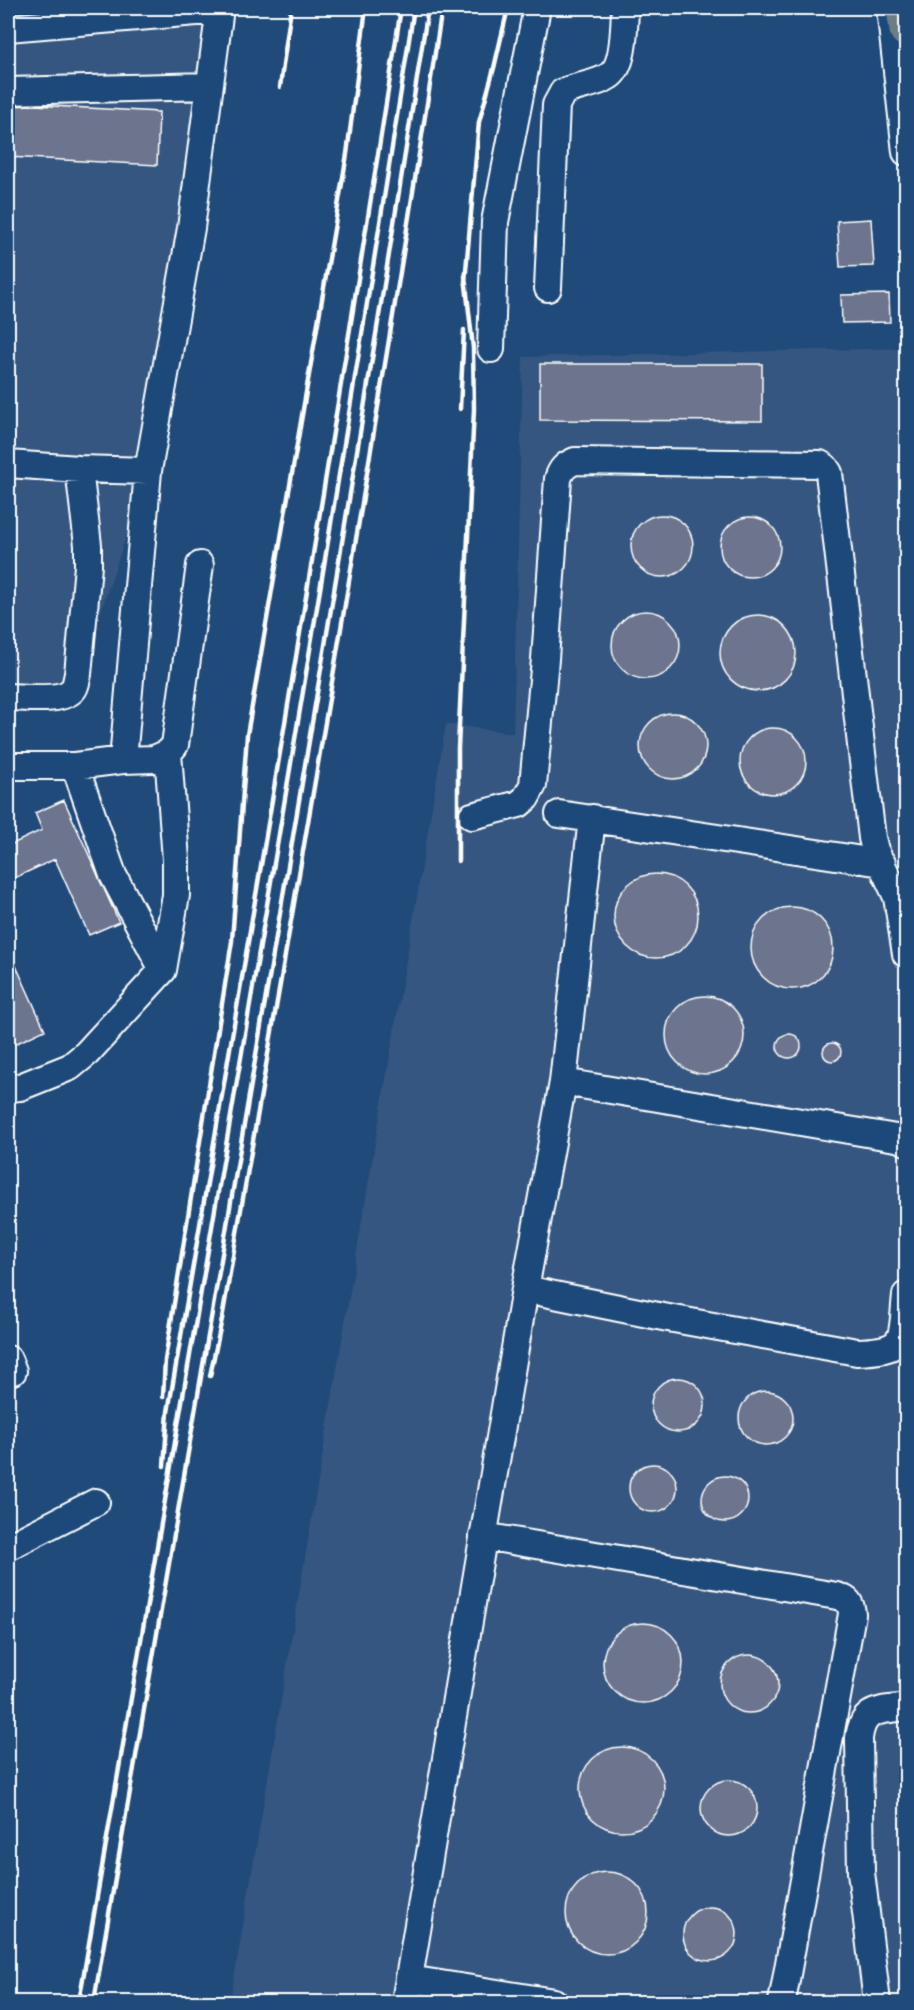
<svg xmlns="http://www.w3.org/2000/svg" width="914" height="2010" viewBox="0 0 914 2010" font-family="'Architects Daughter',sans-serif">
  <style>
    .built { fill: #365780 }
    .building { fill: #6c758d; stroke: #fff; stroke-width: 1.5 }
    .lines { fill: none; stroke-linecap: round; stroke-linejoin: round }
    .minor-casing { stroke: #fff; stroke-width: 30 }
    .highway-casing { stroke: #fff; stroke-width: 38 }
    .minor { stroke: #1f4a7a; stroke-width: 26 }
    .highway { stroke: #6c7e84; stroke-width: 33 }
    .rail { stroke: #fff; stroke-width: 4.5 }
  </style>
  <rect width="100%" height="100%" fill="#1f4a7a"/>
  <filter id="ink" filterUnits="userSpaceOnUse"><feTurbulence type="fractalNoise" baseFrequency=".0167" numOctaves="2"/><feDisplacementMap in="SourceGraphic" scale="12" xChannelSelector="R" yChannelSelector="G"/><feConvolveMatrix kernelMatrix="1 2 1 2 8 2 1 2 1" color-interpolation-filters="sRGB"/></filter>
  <g filter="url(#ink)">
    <path class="built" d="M8 8H220L148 471 75 688 8 695Z
      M906 348V2002H230L446 724 513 733 523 357Z"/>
    <path class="building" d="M34 105 159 112 157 165 8 157V106Z
      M871 219 874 266 840 267 837 221Z
      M889 294 890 322 842 323 841 295Z
      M540 364H762V421L540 420Z
      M631 546a31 31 0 1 1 62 0a31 31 0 1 1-62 0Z
      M720 547a30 30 0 1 1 60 0a30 30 0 1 1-60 0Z
      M612 645a34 34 0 1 1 68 0a34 34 0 1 1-68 0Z
      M720 653a38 38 0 1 1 76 0a38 38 0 1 1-76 0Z
      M640 746a33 33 0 1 1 66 0a33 33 0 1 1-66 0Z
      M740 761a33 33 0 1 1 66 0a33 33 0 1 1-66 0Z
      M64 800 119 922 89 935 55 859 8 881V846L42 830 35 813Z
      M614 916a42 42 0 1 1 84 0a42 42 0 1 1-84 0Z
      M751 948a41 41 0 1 1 82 0a41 41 0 1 1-82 0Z
      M8 948 45 1030 15 1044 8 1027Z
      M666 1035a39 39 0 1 1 78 0a39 39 0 1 1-78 0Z
      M777 1046a12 12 0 1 1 24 0a12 12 0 1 1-24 0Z
      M823 1052a9 9 0 1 1 18 0a9 9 0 1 1-18 0Z
      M651 1405a27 27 0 1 1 54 0a27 27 0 1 1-54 0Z
      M739 1418a27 27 0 1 1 54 0a27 27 0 1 1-54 0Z
      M629 1488a24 24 0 1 1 48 0a24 24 0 1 1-48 0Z
      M702 1499a23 23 0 1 1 46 0a23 23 0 1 1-46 0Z
      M603 1663a40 40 0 1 1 80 0a40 40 0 1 1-80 0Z
      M720 1684a29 29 0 1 1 58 0a29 29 0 1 1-58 0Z
      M580 1789a42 42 0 1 1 84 0a42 42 0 1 1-84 0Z
      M701 1808a28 28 0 1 1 56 0a28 28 0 1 1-56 0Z
      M566 1913a41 41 0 1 1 82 0a41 41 0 1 1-82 0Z
      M683 1934a27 27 0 1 1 54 0a27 27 0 1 1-54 0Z"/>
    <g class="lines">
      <g class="minor-casing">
        <path id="minor" d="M890 8 906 152
          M8 28 220 10
          M8 91 209 86
          M548 288 556 105 563 92C578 85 596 85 609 76 625 66 624 25 625 8
          M491 349 495 222 537 8
          M8 464 79 469 148 471 191 228 220 8
          M8 697C24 697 64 703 74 688 76 685 77 678 78 674L88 566V545L79 469
          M123 760 148 471
          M8 766H75L123 760 154 759 168 753 175 745 200 565
          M75 766 113 875 163 970
          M559 814 882 863
          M472 816 519 804 526 798 533 785 545 659 558 479C561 469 565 465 575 461L820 464 825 467 829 473 872 838 875 850 897 897 906 954
          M563 1082 902 1139 906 1142
          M8 1088 20 1087 70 1067 87 1053 163 970 176 895V860L168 753
          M525 1289 663 1317 857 1352C909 1350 901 1340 906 1295
          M8 1359 13 1371
          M483 1536 837 1596C848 1599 851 1603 852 1614L782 2002
          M8 1547 96 1502
          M409 1979 554 2002
          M405 2002 525 1289 563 1082 592 818
          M877 2002 861 1872 859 1738C863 1707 880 1711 906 1707"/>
      </g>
      <g class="highway-casing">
        <path id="highway" d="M903 8 906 30"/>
      </g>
      <use href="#minor" class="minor"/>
      <use href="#highway" class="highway"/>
      <path class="rail" d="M280 87 291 8
        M465 282 479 122 494 68 508 8
        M460 409 464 330
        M458 861V748L474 409 473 348 465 276
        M210 1376 222 1319C298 882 374 446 442 8
        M163 1397 165 1360 232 941 247 735 347 154 366 8
        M164 1466 168 1412C248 944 328 476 401 8
        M79 2002C192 1338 310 674 414 8
        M94 2002C207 1338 324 674 428 8"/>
    </g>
  </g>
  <rect width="914" height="2010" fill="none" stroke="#1f4a7a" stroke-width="30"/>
  <rect x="15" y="15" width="884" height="1980" fill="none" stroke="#fff" stroke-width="2" filter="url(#ink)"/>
</svg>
